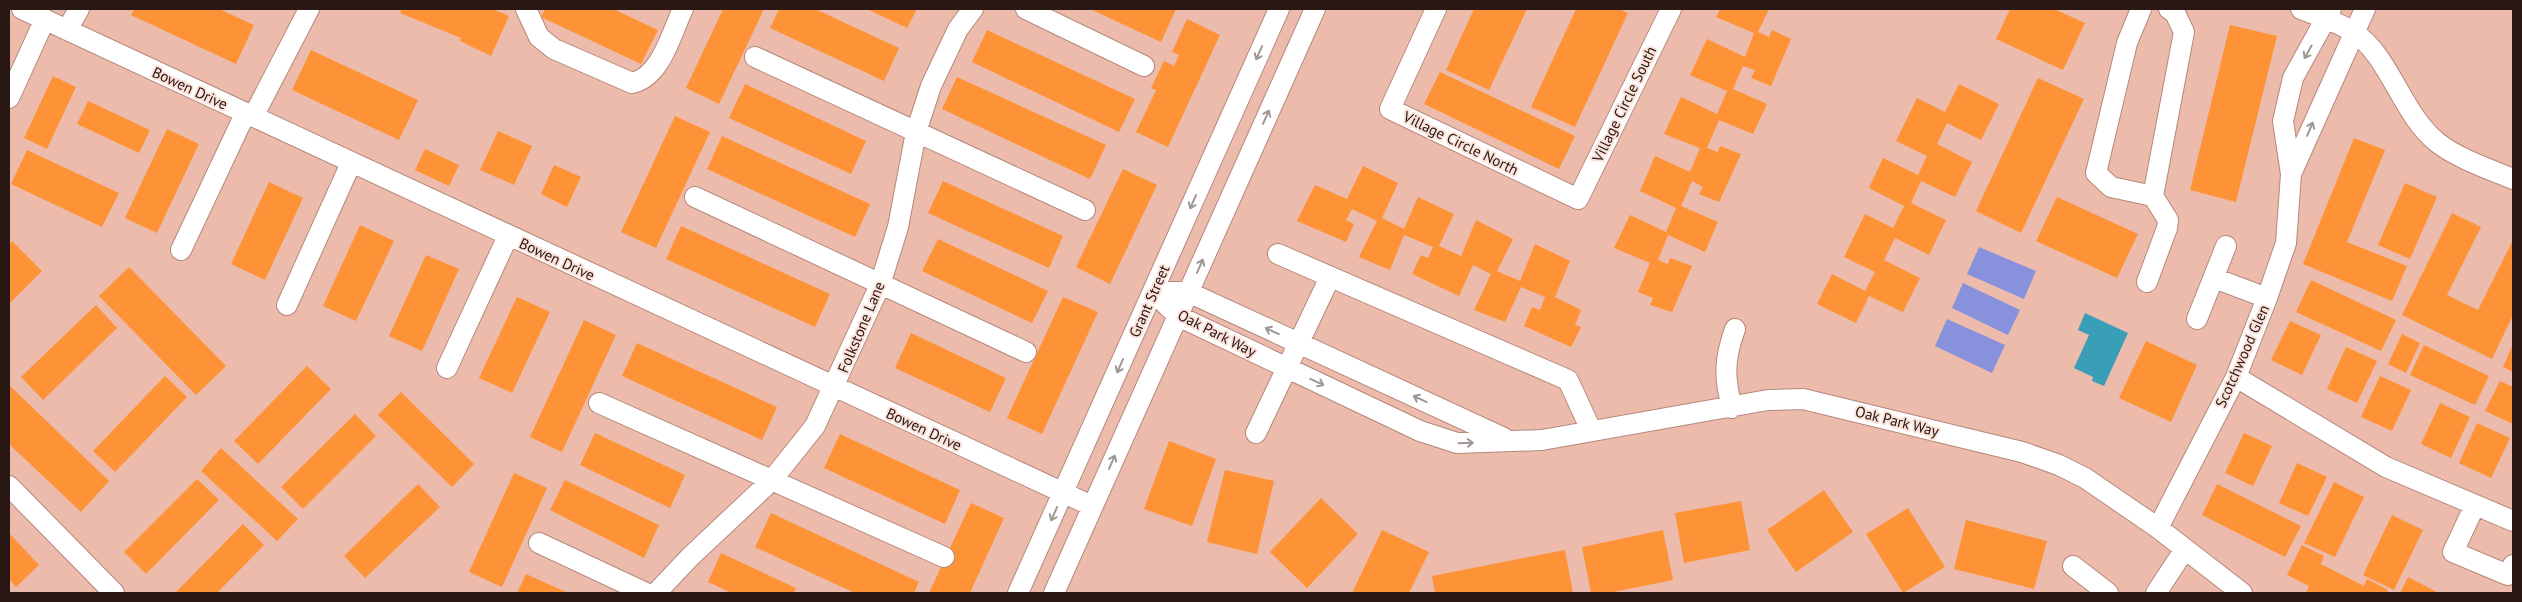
<svg xmlns="http://www.w3.org/2000/svg" width="2522" height="602" viewBox="0 0 2522 602" font-family="'PT Sans',sans-serif">
  <style>
    .pitch { fill: #8791dc }
    .water { fill: #3a9eb7 }
    .building { fill: #fd9336 }
    .lines { fill: none; stroke-linecap: round; stroke-linejoin: round }
    .minor-casing { stroke: #b6887b; stroke-width: 22 }
    .minor { stroke: #fff; stroke-width: 20 }
    .oneway { stroke: #9e9794 }
    .labels { text-anchor: middle; dominant-baseline: central; stroke-width: 4; stroke-linejoin: round; paint-order: stroke }
    .street-label { font-size: 15px; fill: #281712; stroke: #fbe2da }
  </style>
  <rect width="100%" height="100%" fill="#ecbbac"/>
  <path class="pitch" d="M1979 247 2036 271 2024 299 1967 274Z
    M1963 283 2020 310 2008 335 1952 308Z
    M1947 319 2005 345 1992 373 1935 346Z"/>
  <path class="water" d="M2085 313 2128 333 2104 386 2092 381 2093 377 2074 368 2089 335 2078 330Z"/>
  <path class="building" d="M134 9H219L254 25 236 64 131 15Z
    M402 9H492L509 16 491 56 460 41 461 38 400 13Z
    M545 9H613L658 30 641 64 541 17Z
    M723 9H764L719 104 686 88Z
    M779 9H815L899 48 884 81 770 28Z
    M867 9H917L907 28Z
    M1090 9H1176L1161 42Z
    M1474 9H1527L1489 90 1446 70Z
    M1576 9H1619L1628 13 1575 127 1531 107Z
    M1720 9H1769L1758 32 1769 37 1772 30 1791 39 1771 86 1751 78 1755 70 1743 66 1733 89 1767 104 1753 134 1719 120 1707 148 1718 152 1720 146 1741 154 1719 202 1699 194 1703 187 1692 181 1681 206 1718 222 1705 252 1668 235 1658 260 1668 264 1670 258 1692 266 1672 312 1650 305 1653 298 1638 292 1650 263 1614 248 1630 215 1666 232 1676 208 1640 191 1655 156 1690 172 1700 148 1664 134 1681 97 1717 114 1727 91 1690 75 1707 39 1745 57 1754 33 1716 17Z
    M2010 9H2054L2085 23 2063 70 1996 39Z
    M1187 19 1220 35 1168 147 1136 132 1156 90 1151 88 1164 61 1174 66 1179 55 1172 52Z
    M2230 25 2277 36 2236 202 2190 190Z
    M987 30 1135 99 1119 132 972 62Z
    M311 50 418 100 399 140 292 90Z
    M1440 72 1575 136 1559 169 1424 104Z
    M53 76 76 87 47 149 24 138Z
    M957 77 1106 145 1090 179 942 109Z
    M2038 78 2084 99 2021 233 1976 211Z
    M745 84 866 141 851 174 729 118Z
    M1959 84 1999 104 1981 140 1947 123 1937 144 1972 162 1955 197 1921 181 1911 203 1946 220 1929 255 1895 238 1884 260 1920 278 1903 312 1869 296 1856 323 1817 304 1832 274 1865 291 1875 272 1844 257 1865 214 1893 228 1904 206 1869 188 1883 158 1918 175 1927 156 1896 141 1917 98 1945 112Z
    M88 101 150 130 139 153 77 124Z
    M675 116 710 132 656 248 621 232Z
    M167 129 199 144 157 233 125 218Z
    M498 131 532 146 514 185 480 170Z
    M722 136 870 204 855 237 707 169Z
    M2354 138 2385 150 2347 242 2407 266 2392 301 2303 264Z
    M425 149 459 165 449 186 415 170Z
    M27 150 119 193 102 227 11 184Z
    M554 165 581 177 567 207 541 194Z
    M1363 166 1398 183 1382 218 1404 229 1418 197 1454 214 1439 246 1461 256 1476 220 1513 239 1497 271 1520 281 1535 244 1570 261 1555 297 1581 310 1575 325 1581 327 1571 347 1524 326 1532 307 1540 310 1545 297 1521 287 1505 322 1474 310 1491 274 1473 265 1459 296 1412 274 1421 255 1428 258 1433 247 1404 235 1390 270 1359 257 1377 221 1352 209 1346 220 1354 224 1346 242 1297 221 1315 185 1347 199Z
    M1123 169 1157 185 1110 284 1076 267Z
    M943 181 1063 236 1049 268 928 213Z
    M269 182 303 198 265 280 231 264Z
    M2405 183 2437 197 2410 259 2378 245Z
    M2057 197 2138 234 2117 278 2036 241Z
    M2452 213 2481 227 2447 295 2478 310 2513 240V315L2492 359 2402 315Z
    M360 225 394 241 356 321 323 306Z
    M681 226 830 294 815 327 666 259Z
    M938 239 1048 291 1032 323 922 271Z
    M12 241 42 271 9 304V245Z
    M426 255 459 269 422 351 389 336Z
    M129 267 226 366 196 395 99 296Z
    M2311 280 2396 320 2381 351 2296 312Z
    M517 297 550 312 512 393 479 378Z
    M1063 297 1098 312 1042 434 1007 418Z
    M96 305 117 328 43 400 21 377Z
    M584 320 616 335 562 452 530 437Z
    M2290 321 2321 335 2302 375 2271 360Z
    M911 333 1006 378 990 412 895 368Z
    M2402 334 2420 343 2406 373 2388 364Z
    M2146 341 2197 365 2171 422 2119 398Z
    M637 343 777 407 762 440 622 376Z
    M2513 344V372L2503 367Z
    M2424 345 2489 376 2475 405 2410 375Z
    M2346 347 2377 361 2357 403 2327 389Z
    M307 366 331 389 258 464 234 441Z
    M165 376 187 397 115 472 93 451Z
    M2380 376 2411 390 2392 431 2361 417Z
    M2500 381 2513 387V424L2485 411Z
    M9 385 109 481 81 512 9 444Z
    M401 392 474 464 452 487 378 415Z
    M2440 403 2470 417 2451 458 2421 444Z
    M355 414 376 436 303 509 281 487Z
    M2477 423 2510 438 2491 478 2459 463Z
    M595 433 685 475 670 508 580 465Z
    M2244 433 2272 446 2253 486 2225 473Z
    M840 434 960 490 945 524 824 468Z
    M1169 441 1216 459 1192 526 1144 509Z
    M221 448 298 519 277 541 201 471Z
    M2297 463 2327 477 2308 516 2279 503Z
    M1225 470 1274 481 1257 554 1207 542Z
    M514 473 547 488 502 587 469 572Z
    M197 479 219 500 146 574 124 552Z
    M565 480 659 525 644 558 550 510Z
    M2334 482 2364 497 2335 557 2304 543Z
    M418 484 440 507 365 578 344 556Z
    M2217 484 2301 526 2285 557 2202 515Z
    M1824 490 1853 532 1796 572 1767 530Z
    M1321 498 1358 534 1307 588 1270 552Z
    M1741 501 1750 550 1684 563 1675 513Z
    M971 503 1004 518 970 593H929Z
    M1908 508 1945 567 1903 593 1866 534Z
    M771 513 919 582 914 593H855L755 547Z
    M2392 515 2423 530 2394 590 2363 575Z
    M1966 520 2047 541 2034 589 1954 569Z
    M243 524 264 545 217 593H175Z
    M1382 530 1429 552 1409 593H1352Z
    M1663 530 1673 580 1608 593H1591L1582 547Z
    M9 533 39 565 16 587 9 579Z
    M2302 545 2324 556 2321 564 2364 586 2367 579 2388 590 2387 593H2306L2309 586 2287 575Z
    M1565 550 1573 593H1435L1432 576Z
    M721 553 796 588 794 593H732L708 582Z
    M526 574 568 593H517Z
    M2408 577 2439 593H2400Z"/>
  <g class="lines">
    <g class="minor-casing">
      <path id="minor" d="M22 9 1092 506
        M526 9 539 37 554 49 632 83C661 77 671 34 683 9
        M1026 9 1144 66
        M1436 9 1390 109 1578 199 1671 9
        M2141 9 2127 43 2096 173 2111 187 2153 196 2184 32 2175 13 2169 9
        M2301 9C2318 16 2338 22 2353 32 2390 55 2401 114 2438 143 2459 159 2489 169 2513 179
        M67 30 79 9
        M755 57 1085 210
        M9 98 45 19
        M253 117 309 9
        M2291 174 2365 9
        M695 197 1026 352
        M181 250 245 114
        M1278 254 1568 380 1591 430
        M2214 278 2267 298
        M2147 282 2167 228 2168 220 2153 196
        M1153 292 1178 316 1420 431 1457 443 1542 440 1768 400 1803 399 2022 452 2059 465 2085 478 2158 528 2242 593
        M1153 292H1188L1504 438
        M287 305 351 163
        M2197 319 2226 246
        M447 368 508 236
        M2236 377 2386 467 2513 521
        M599 403 944 557
        M1732 408C1724 377 1724 360 1735 329
        M1256 433 1330 277
        M9 486 114 593
        M2475 505 2453 552 2508 575 2513 565
        M2158 528 2236 377 2267 298 2286 243 2291 174 2283 121 2293 78 2331 9
        M539 543 646 593
        M2073 566 2108 593
        M656 593 690 557 772 480 815 426 880 285 898 227 916 132 931 86 958 29 973 9
        M1018 593 1279 9
        M1054 593 1315 9
        M2156 593 2185 549"/>
    </g>
    <use href="#minor" class="minor"/>
  </g>
  <defs><path id="oneway-shaft" d="M-6 0H5M1.5-3L5.5 0L1.5 3" fill="none" stroke-width="1.6" stroke-linecap="round" stroke-linejoin="round" transform="scale(1.25)"/></defs>
  <g class="oneway">
    <use href="#oneway-shaft" transform="translate(2308 52) rotate(119)"/>
    <use href="#oneway-shaft" transform="translate(1259 53) rotate(114)"/>
    <use href="#oneway-shaft" transform="translate(1266 117) rotate(-66)"/>
    <use href="#oneway-shaft" transform="translate(2310 129) rotate(-67)"/>
    <use href="#oneway-shaft" transform="translate(1193 202) rotate(114)"/>
    <use href="#oneway-shaft" transform="translate(1200 266) rotate(-66)"/>
    <use href="#oneway-shaft" transform="translate(1272 331) rotate(-155)"/>
    <use href="#oneway-shaft" transform="translate(1120 366) rotate(114)"/>
    <use href="#oneway-shaft" transform="translate(1317 382) rotate(25)"/>
    <use href="#oneway-shaft" transform="translate(1420 399) rotate(-155)"/>
    <use href="#oneway-shaft" transform="translate(1466 443) rotate(-2)"/>
    <use href="#oneway-shaft" transform="translate(1112 462) rotate(-66)"/>
    <use href="#oneway-shaft" transform="translate(1054 514) rotate(114)"/>
  </g>
  <g class="labels">
    <g class="street-label">
      <text transform="translate(190 88) rotate(25)">Bowen Drive</text>
      <text transform="translate(1624 104) rotate(-64)">Village Circle South</text>
      <text transform="translate(1461 143) rotate(26)">Village Circle North</text>
      <text transform="translate(557 259) rotate(25)">Bowen Drive</text>
      <text transform="translate(1149 301) rotate(-66)">Grant Street</text>
      <text transform="translate(861 327) rotate(-67)">Folkstone Lane</text>
      <text transform="translate(1217 333) rotate(27)">Oak Park Way</text>
      <text transform="translate(2242 356) rotate(-66)">Scotchwood Glen</text>
      <text transform="translate(1897 421) rotate(14)">Oak Park Way</text>
      <text transform="translate(924 429) rotate(25)">Bowen Drive</text>
    </g>
  </g>
  <rect width="2522" height="602" fill="none" stroke="#281712" stroke-width="20"/>
</svg>
